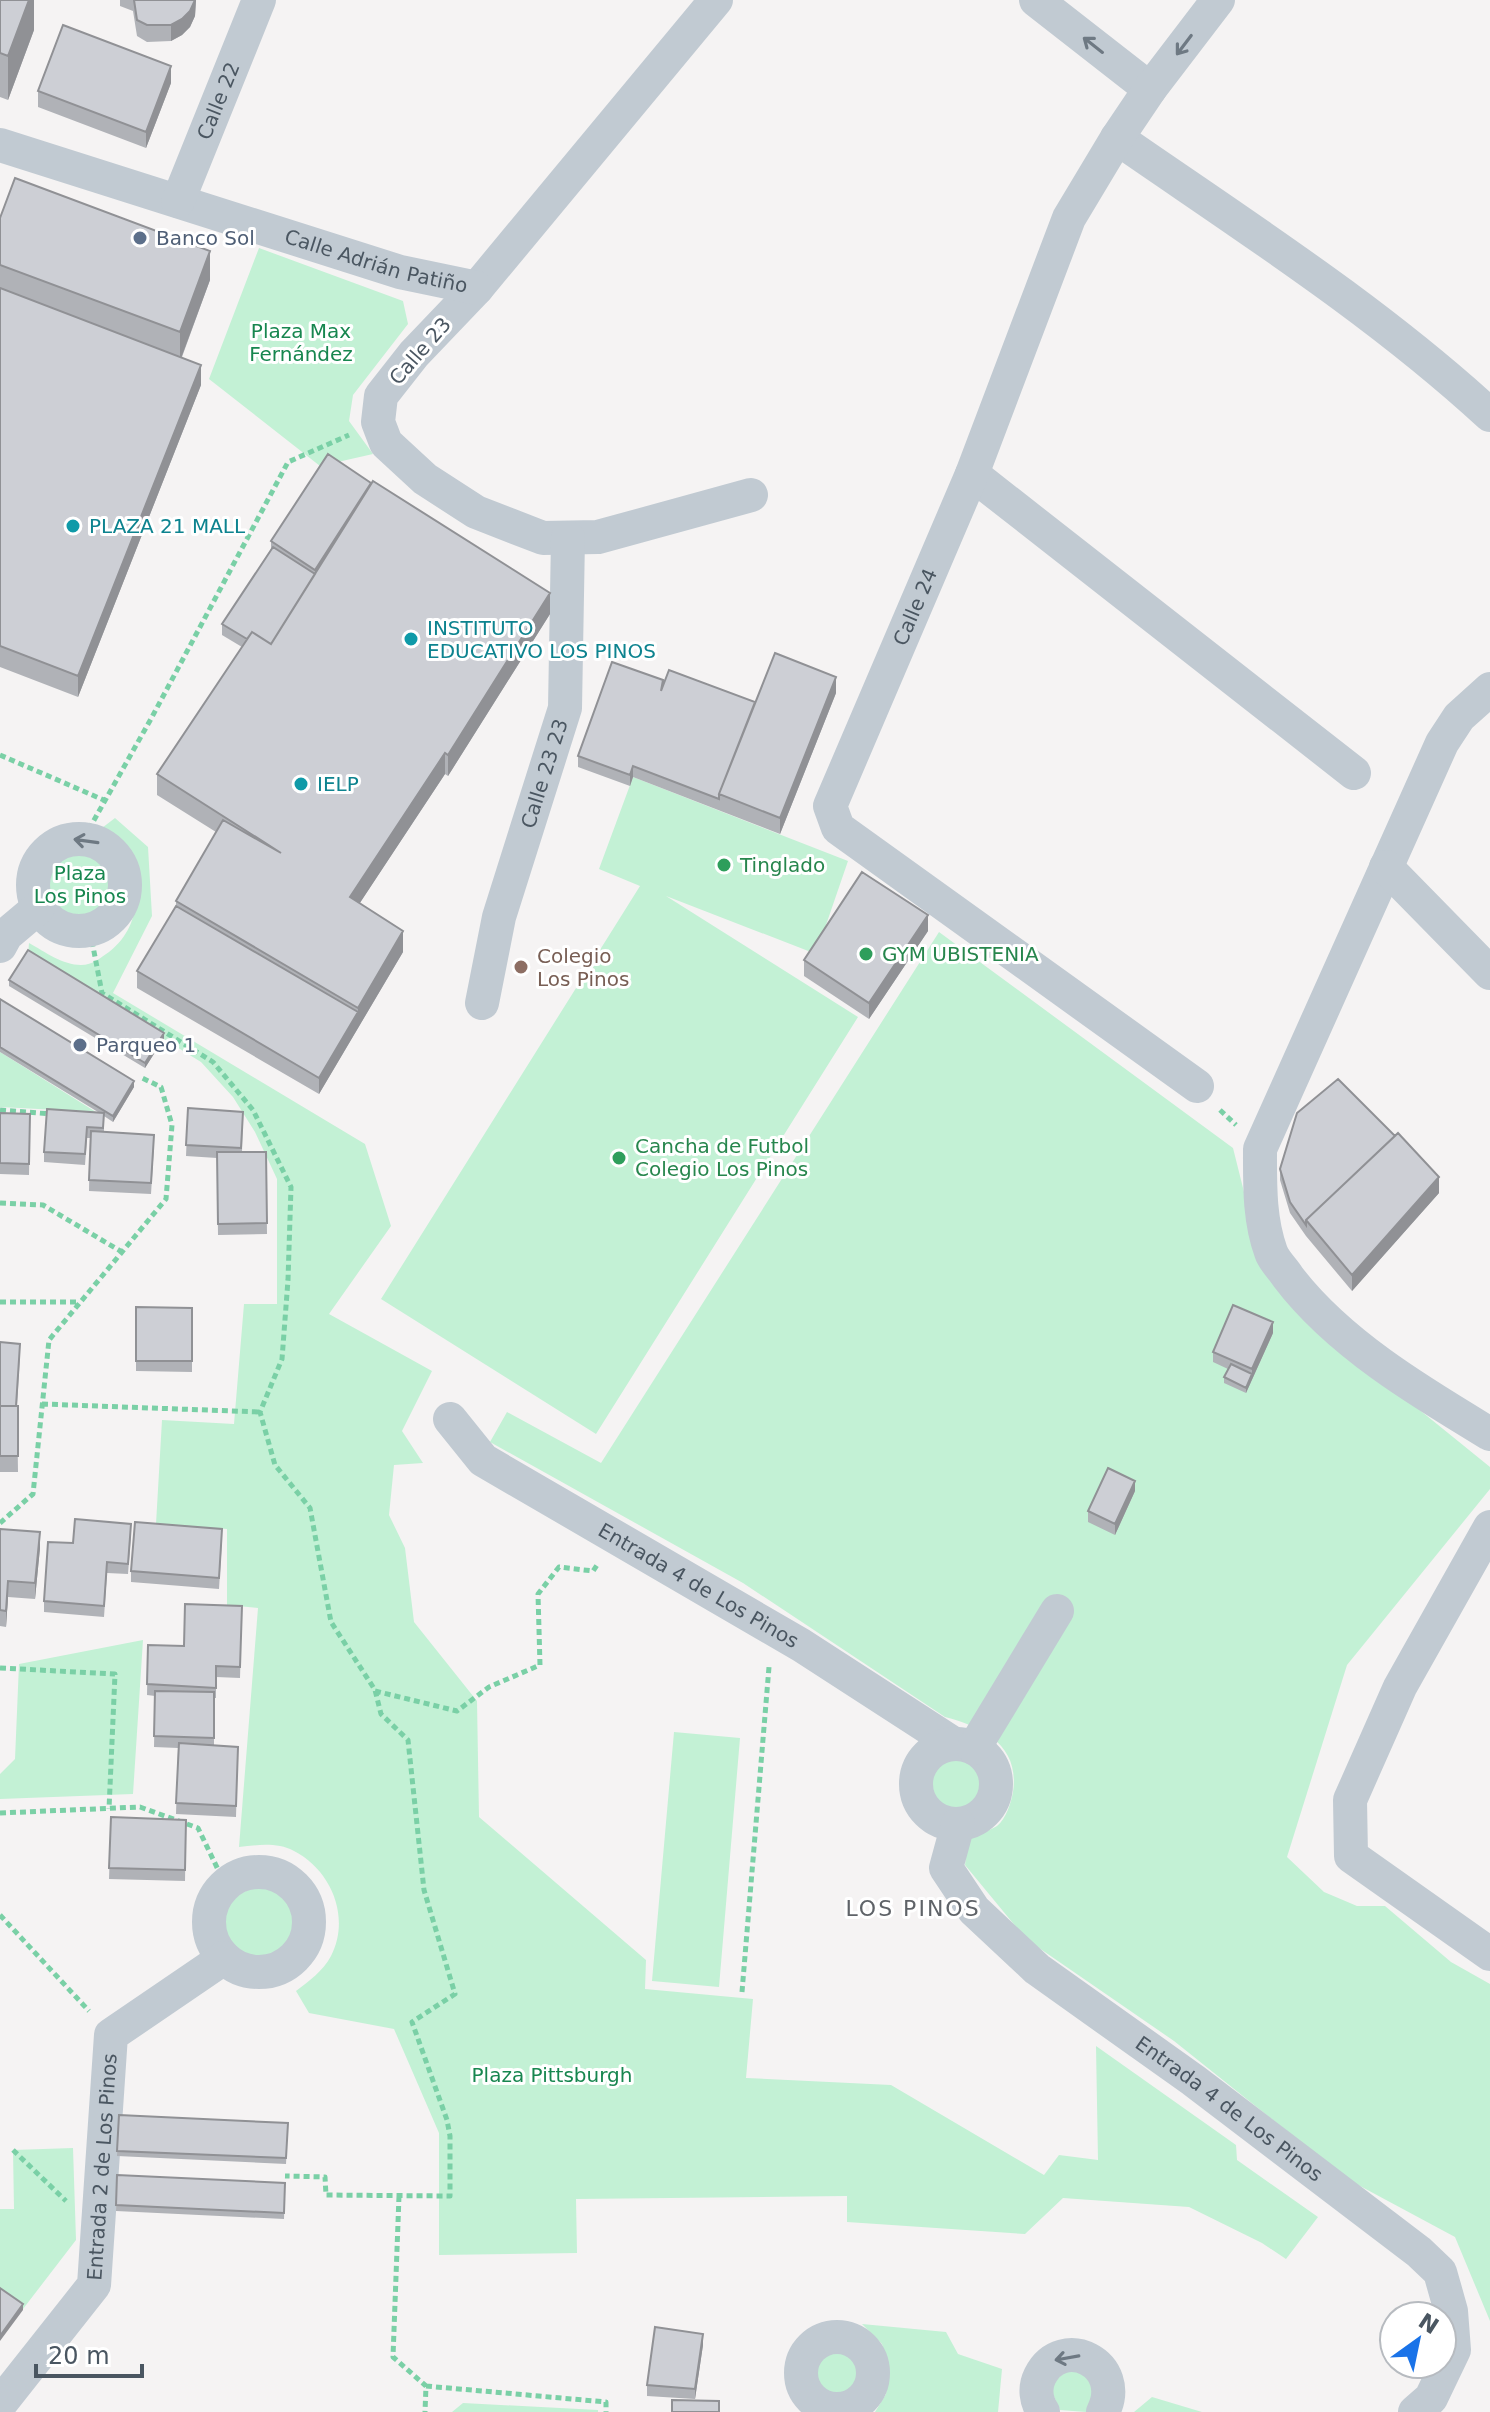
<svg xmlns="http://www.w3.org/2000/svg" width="1490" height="2412" viewBox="0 0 1490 2412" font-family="'DejaVu Sans',sans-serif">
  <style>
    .green { fill: #c3f1d5 }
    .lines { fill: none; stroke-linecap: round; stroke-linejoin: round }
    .path { stroke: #7ad0a6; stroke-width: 5; stroke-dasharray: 6 4; stroke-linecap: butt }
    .street { stroke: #c1cad2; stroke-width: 34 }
    .wall { fill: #b0b2b7 }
    .shaded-wall { fill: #909195 }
    .building { fill: #cdcfd5; stroke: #909195; stroke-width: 2 }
    .oneway { stroke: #6e7983 }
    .service-dot { fill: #5c6f8a; stroke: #fff; stroke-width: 3 }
    .culture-dot { fill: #0f9aa8; stroke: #fff; stroke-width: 3 }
    .leisure-dot { fill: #2e9e5b; stroke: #fff; stroke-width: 3 }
    .education-dot { fill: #8d6e63; stroke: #fff; stroke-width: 3 }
    .labels { text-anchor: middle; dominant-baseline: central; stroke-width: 6; stroke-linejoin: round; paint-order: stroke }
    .street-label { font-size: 20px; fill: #4a5661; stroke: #fff }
    .service-label { font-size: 20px; fill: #4e5e75; stroke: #fff; text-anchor: start }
    .park-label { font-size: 20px; fill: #17864f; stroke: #fff }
    .culture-label { font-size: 20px; fill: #0d838f; stroke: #fff; text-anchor: start }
    .leisure-label { font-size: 20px; fill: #27864d; stroke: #fff; text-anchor: start }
    .education-label { font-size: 20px; fill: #785e54; stroke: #fff; text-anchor: start }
    .neighbourhood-label { font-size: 22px; letter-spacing: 2px; fill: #5f6368; stroke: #fff }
  </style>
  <rect width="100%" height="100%" fill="#f5f3f3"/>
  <path class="green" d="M259 248 403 301 408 324 353 395 349 421 373 454 320 466 209 379Z
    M633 777 848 861 816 954 666 896 858 1017 596 1434 381 1299 640 886 599 869Z
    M115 818 148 847 152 916 113 993 365 1144 391 1226 329 1314 432 1371 402 1431 423 1463 394 1465 389 1515 405 1548 414 1622 477 1701 479 1817 646 1960 645 1989 753 1999 746 2078 891 2085 1044 2175 1059 2155 1098 2160 1096 2046 1236 2145 1237 2160 1318 2217 1286 2259 1262 2243 1189 2207 1063 2198 1025 2234 847 2222V2196L576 2199 577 2253 439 2255V2133L394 2029 309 2013 296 1991C309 1981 323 1971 331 1956 351 1917 331 1870 294 1851 277 1842 257 1845 239 1847L258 1608 227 1605V1529L156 1524 162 1420 234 1424 244 1304H277V1179L255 1132 233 1097 201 1062 28 955 29 943C45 952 63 965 81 965 93 965 100 958 109 952 140 928 142 889 126 856 121 846 107 838 98 831Z
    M49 885a31 31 0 1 1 62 0a31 31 0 1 1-62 0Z
    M939 932 1233 1148 1250 1216 1411 1403 1490 1467V1489L1347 1665 1287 1857 1324 1892 1357 1906H1385L1451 1962 1490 1984V2321L1455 2237 1347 2179 1174 2041 1026 1939 965 1865 968 1838C977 1834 989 1831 997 1826 1006 1819 1011 1803 1013 1792 1020 1746 984 1727 945 1717L743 1583 490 1442 507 1412 601 1463Z
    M0 1052 96 1112 0 1107Z
    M143 1640 133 1794 0 1799V1774L15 1759 19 1664Z
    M674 1732 740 1738 719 1987 652 1981Z
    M925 1786a30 30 0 1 1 60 0a30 30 0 1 1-60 0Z
    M224 1924a36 36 0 1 1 72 0a36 36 0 1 1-72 0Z
    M73 2148 76 2240 23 2309 0 2294V2209H14L13 2150Z
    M862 2324 946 2332 958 2354 1002 2369 998 2412H875L886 2394 889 2369 882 2344Z
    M814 2374a24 24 0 1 1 48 0a24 24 0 1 1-48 0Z
    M1070 2369 1096 2381 1089 2411 1086 2412 1060 2410 1051 2390 1052 2382Z
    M1152 2397 1202 2412H1134Z
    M463 2403 598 2410V2412H452Z"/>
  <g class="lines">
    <path class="path" d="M0 755 106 801
      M84 838 152 717 288 462 349 435
      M90 931 102 993 213 1062 253 1110 291 1187 288 1280 282 1359 260 1412 275 1465 310 1508 331 1622 375 1690 381 1714 408 1740 424 1890 455 1994 412 2022 447 2120 450 2136V2196L326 2195 325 2177 285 2176
      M0 1110 51 1114
      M1220 1110 1236 1125
      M0 1203 43 1205 122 1252
      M0 1302H79
      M42 1404 260 1412
      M0 1523 33 1494 49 1340 166 1199 172 1125 161 1087 140 1077
      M0 1668 115 1674 109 1809
      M375 1691 457 1711 489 1687 540 1665 538 1594 559 1567 593 1571 597 1565
      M0 1813 140 1807 198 1828 225 1884
      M0 1915 89 2011
      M742 1992 769 1667
      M13 2150 66 2201
      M399 2196 393 2357 426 2386 425 2412
      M426 2386 606 2402V2412"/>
    <g class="street">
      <path d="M716 0 477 288 414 354 381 396 378 422 386 443 425 479 476 512 543 538 598 537 751 495"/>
      <path d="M1036 0 1150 89"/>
      <path d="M1117 138C1244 226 1376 310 1490 415"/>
      <path id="s1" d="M0 145 400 272 477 288"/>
      <path id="s2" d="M178 201 259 0"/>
      <path d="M972 474 1354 773"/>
      <path d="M1490 689 1459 717 1442 743 1260 1149C1260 1184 1259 1219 1271 1252 1274 1261 1283 1269 1288 1277 1338 1343 1420 1392 1490 1434"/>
      <circle cx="79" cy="885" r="46"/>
      <path d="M1386 867 1490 973"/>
      <path d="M0 946 6 935 38 908"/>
      <path id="s3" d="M482 1003 499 917 565 708 568 538"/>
      <path id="s4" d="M1197 1086 838 828 830 806 972 474 1069 218 1117 138 1150 89 1218 0"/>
      <path id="s5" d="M450 1419 483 1460 801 1645 954 1744"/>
      <path d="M1490 1527 1400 1687 1350 1800 1351 1856 1490 1954"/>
      <circle cx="956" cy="1784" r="40"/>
      <path d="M974 1748 1057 1611"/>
      <path id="s6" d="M958 1824 946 1868 974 1910 1037 1969 1193 2080 1419 2252 1440 2272 1451 2311 1454 2350 1431 2398 1415 2412"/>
      <circle cx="259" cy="1922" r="50"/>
      <circle cx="837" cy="2373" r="36"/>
      <path id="s7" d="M0 2404 94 2285 111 2035 224 1958"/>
      <path d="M1043 2412C1036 2401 1034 2388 1040 2376 1062 2332 1127 2364 1103 2412"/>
    </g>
  </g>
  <path class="wall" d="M0 0H34V30L8 100 0 97Z
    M120 0H196L195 16 190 27 182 35 171 41 147 42 137 36 133 11 120 6Z
    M171 83 146 148 38 107V91Z
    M0 218 210 280 182 357 201 385 78 697 0 667Z
    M271 541 550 614 448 776 445 774 359 904 403 952 319 1094 137 988V971L176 906V901L216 832 157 795V774L242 647 222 635V624L271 549Z
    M663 685 755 702 836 693 780 834 633 777 630 786 578 767V756Z
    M928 931 869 1019 804 976V960Z
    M9 980 164 1038 145 1068 9 986Z
    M0 999 134 1087 113 1122 104 1116V1132L154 1146 151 1194 89 1191 90 1138H87L85 1165 44 1162V1152L98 1112 0 1052Z
    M188 1108 243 1112 242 1152H266L267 1234 218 1235 217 1158 186 1156Z
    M0 1113 30 1114 29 1175 0 1174Z
    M1280 1169 1439 1193 1352 1291 1306 1236 1290 1213 1280 1180Z
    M136 1307 192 1308V1372L136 1371Z
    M1273 1333 1246 1393 1224 1383V1377L1228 1369 1213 1362V1352Z
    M0 1342 20 1355 17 1406 18 1472H0Z
    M1135 1491 1115 1535 1088 1522V1511Z
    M0 1529 40 1548 35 1599 8 1597 6 1627 0 1626Z
    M131 1535 128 1574 107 1573 104 1617 44 1612V1601L73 1543Z
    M222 1540 219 1589 131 1582V1571Z
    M242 1606 240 1678 216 1677V1698H214V1746L238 1747 236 1817 176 1814 178 1748 154 1747 155 1696 147 1695 148 1645 184 1646Z
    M111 1817 186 1820 185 1881 109 1879Z
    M119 2115 288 2123 286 2164 117 2156Z
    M117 2175 285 2183 284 2219 116 2211Z
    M703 2345 695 2399 647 2396V2385Z"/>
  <path class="shaded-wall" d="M29 0H34V30L8 100V56Z
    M195 0H196L195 16 190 27 182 35 171 41V25Z
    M171 66V83L146 148V132Z
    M210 251V280L180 361V332Z
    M201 365V385L78 697V676Z
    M371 483 315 581V570Z
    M550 593V614L448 776V755Z
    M836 677V693L780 834V818Z
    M445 753V774L350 918V897Z
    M633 766V777L630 786V775Z
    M928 915V931L869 1019V1003Z
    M403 931V952L319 1094V1078L358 1012V1008Z
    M164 1033V1038L145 1068V1063Z
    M134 1081V1087L113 1122V1116Z
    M1439 1177V1193L1352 1291V1275Z
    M1273 1322V1333L1246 1393V1388L1252 1374V1369Z
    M1135 1481V1491L1115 1535V1524Z
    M40 1532V1548L35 1599V1583Z
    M8 1581V1597L6 1627V1611Z
    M23 2304V2310L0 2341V2336Z
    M703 2334V2345L695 2399V2389Z"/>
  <path class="building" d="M0 0H29L8 56 0 53Z
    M134 0H195L190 11 182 19 171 25H147L137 20Z
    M63 25 171 66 146 132 38 91Z
    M15 178 210 251 180 332 0 265V218Z
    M0 288 201 365 78 676 0 646Z
    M328 454 371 483 315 570 271 541Z
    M373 481 550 593 448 755 445 753 350 897 403 931 358 1008 176 901 223 820 281 853 157 774 252 632 271 644Z
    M273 547 315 574 271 644 252 632 247 639 222 624Z
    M775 653 836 677 780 818 719 794Z
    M612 662 663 680 661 691 669 670 755 702 719 794V799L633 766 630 775 578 756Z
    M862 872 928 915 869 1003 804 960Z
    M176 906 358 1012 319 1078 137 971Z
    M28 950 164 1033 145 1063 9 980Z
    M0 999 134 1081 113 1116 0 1047Z
    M1338 1079 1395 1136 1306 1220V1225L1290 1202 1280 1169 1297 1113Z
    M188 1108 243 1112 241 1148 186 1145Z
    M47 1109 104 1113 103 1128 87 1127 85 1154 44 1152Z
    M0 1113 30 1114 29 1164 0 1163Z
    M91 1131 154 1135 151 1183 89 1180Z
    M1398 1133 1439 1177 1352 1275 1306 1220Z
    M217 1152H266L267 1223 218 1224Z
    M1233 1305 1273 1322 1252 1369 1213 1352Z
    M136 1307 192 1308V1361H136Z
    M0 1342 20 1344 16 1406H0Z
    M1231 1364 1252 1374 1246 1388 1224 1377Z
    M0 1406H18V1456H0Z
    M1108 1468 1135 1481 1115 1524 1088 1511Z
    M75 1519 131 1524 128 1564 107 1562 104 1606 44 1601 48 1542 73 1543Z
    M135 1522 222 1529 219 1578 131 1571Z
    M0 1529 40 1532 35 1583 8 1581 6 1611 0 1610Z
    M185 1604 242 1606 240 1667 216 1666V1688L147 1684 148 1645 184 1646Z
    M155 1691 214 1692V1738L154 1736Z
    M179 1743 238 1747 236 1806 176 1803Z
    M111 1817 186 1820 185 1870 109 1868Z
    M119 2115 288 2123 286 2158 117 2151Z
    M117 2175 285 2183 284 2213 116 2205Z
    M0 2288 23 2304 0 2336Z
    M655 2327 703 2334 695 2389 647 2385Z
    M672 2400 719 2401V2412H672Z"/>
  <defs><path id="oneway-shaft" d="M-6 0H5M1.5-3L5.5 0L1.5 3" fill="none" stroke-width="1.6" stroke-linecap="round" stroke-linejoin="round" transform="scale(2)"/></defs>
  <g class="oneway">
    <use href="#oneway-shaft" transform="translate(1093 45) rotate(-142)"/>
    <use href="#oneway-shaft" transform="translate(1184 45) rotate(127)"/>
    <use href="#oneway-shaft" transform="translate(86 841) rotate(-172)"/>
    <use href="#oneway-shaft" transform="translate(1067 2358) rotate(170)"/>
  </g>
  <g class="service-dot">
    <circle cx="140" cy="238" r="8"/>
    <circle cx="80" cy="1045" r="8"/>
  </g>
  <g class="culture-dot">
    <circle cx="73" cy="526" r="8"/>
    <circle cx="411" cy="639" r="8"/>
    <circle cx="301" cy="784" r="8"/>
  </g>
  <g class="leisure-dot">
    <circle cx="724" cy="865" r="8"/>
    <circle cx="866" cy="954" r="8"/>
    <circle cx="619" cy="1158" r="8"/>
  </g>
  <circle class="education-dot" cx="521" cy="967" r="8"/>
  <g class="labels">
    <g class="street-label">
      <text stroke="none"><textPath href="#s2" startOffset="108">Calle 22</textPath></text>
      <text stroke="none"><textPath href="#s1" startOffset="394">Calle Adrián Patiño</textPath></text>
      <text transform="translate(420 351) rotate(-49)">Calle 23</text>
      <text stroke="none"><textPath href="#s4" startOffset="682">Calle 24</textPath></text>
      <text stroke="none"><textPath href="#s3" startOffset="238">Calle 23 23</textPath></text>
      <text stroke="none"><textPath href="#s5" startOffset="302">Entrada 4 de Los Pinos</textPath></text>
      <text stroke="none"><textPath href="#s6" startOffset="420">Entrada 4 de Los Pinos</textPath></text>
      <text stroke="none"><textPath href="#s7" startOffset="270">Entrada 2 de Los Pinos</textPath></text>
    </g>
    <g class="service-label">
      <text x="156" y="238">Banco Sol</text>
      <text x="96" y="1045">Parqueo 1</text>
    </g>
    <g class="park-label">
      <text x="301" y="331">Plaza Max<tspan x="301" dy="23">Fernández</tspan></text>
      <text x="80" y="873">Plaza<tspan x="80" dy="23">Los Pinos</tspan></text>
      <text x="552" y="2075">Plaza Pittsburgh</text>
    </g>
    <g class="culture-label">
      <text x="89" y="526">PLAZA 21 MALL</text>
      <text x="427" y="628">INSTITUTO<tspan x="427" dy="23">EDUCATIVO LOS PINOS</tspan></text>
      <text x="317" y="784">IELP</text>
    </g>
    <g class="leisure-label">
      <text x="740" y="865">Tinglado</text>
      <text x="882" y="954">GYM UBISTENIA</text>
      <text x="635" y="1146">Cancha de Futbol<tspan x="635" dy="23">Colegio Los Pinos</tspan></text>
    </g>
    <g class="education-label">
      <text x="537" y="956">Colegio<tspan x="537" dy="23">Los Pinos</tspan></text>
    </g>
    <g class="neighbourhood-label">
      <text x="913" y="1908">LOS PINOS</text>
    </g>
  </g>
  <g transform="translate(1418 2340) rotate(33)"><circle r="38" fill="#ffffff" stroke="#b7bbc0" stroke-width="2"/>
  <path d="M0-6L14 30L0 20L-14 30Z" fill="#1a73e8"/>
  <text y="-12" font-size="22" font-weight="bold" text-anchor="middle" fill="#4a5661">N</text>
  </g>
  <path d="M36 2364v12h106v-12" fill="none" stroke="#4a5661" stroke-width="4"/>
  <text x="48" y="2364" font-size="24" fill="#4a5661" stroke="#ffffff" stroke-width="6" paint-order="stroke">20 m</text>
</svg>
